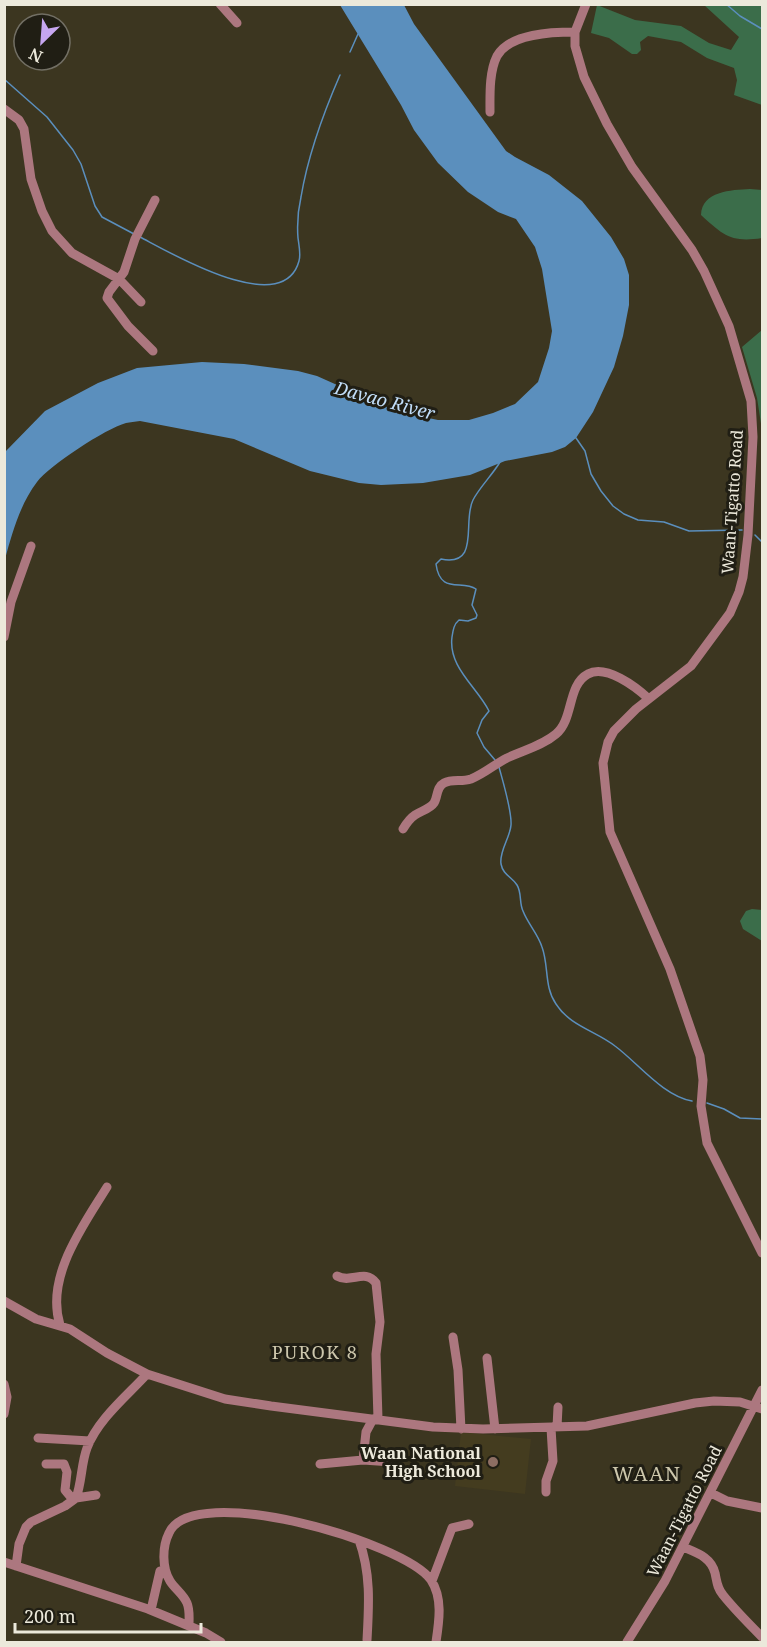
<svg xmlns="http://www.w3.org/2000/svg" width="767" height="1647" viewBox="0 0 767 1647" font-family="'Noto Serif',serif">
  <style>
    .built { fill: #443c1f }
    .green { fill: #3b6d4a }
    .water { fill: #5b8fbd }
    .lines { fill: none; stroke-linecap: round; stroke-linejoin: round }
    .stream { stroke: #5b8fbd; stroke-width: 1.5 }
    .minor { stroke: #ac777f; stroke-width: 9 }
    .education-dot { fill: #8d6e63; stroke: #201e14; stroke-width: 2 }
    .labels { text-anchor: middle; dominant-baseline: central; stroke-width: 6; stroke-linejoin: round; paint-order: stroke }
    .street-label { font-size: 16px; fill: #ece9db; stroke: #201e14 }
    .poi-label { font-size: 16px; font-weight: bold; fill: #ece9db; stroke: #201e14; text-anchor: end }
    .water-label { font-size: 18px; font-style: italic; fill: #c1ddf8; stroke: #201e14 }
    .neighbourhood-label { font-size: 18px; letter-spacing: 1.5px; fill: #cdc7ac; stroke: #201e14 }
    .quarter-label { font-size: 20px; letter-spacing: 1.5px; fill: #cdc7ac; stroke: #201e14 }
  </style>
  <rect width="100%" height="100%" fill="#3c3620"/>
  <path class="built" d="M461 1432 531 1439 525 1494 455 1486Z"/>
  <path class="green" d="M597 5 635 20 681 26 709 43 731 50 739 37 704 5H762V105L734 95 737 80 734 68 707 58 681 42 648 36 640 42 641 50 637 54H632L609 38 591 33Z
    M750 189 762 190V238C731 243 723 235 701 215 702 191 731 190 750 189Z
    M762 330V430L757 398 742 347Z
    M752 909 762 910V941L743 929 740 921 746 911Z"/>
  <path class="water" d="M340 5H404L414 24 506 151 515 157 549 175 582 201 611 237 624 259 629 275V305L623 336 614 367 593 412 576 438 565 447 552 452 505 461 470 475 423 483 381 485 359 483 310 471 234 439 140 421C135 422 130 422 126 423 105 429 50 465 37 482 20 504 12 534 5 559V452L45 411 98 383 137 368 202 362 244 364 298 371 317 376 384 406 409 414 438 420H469L493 413 515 404 538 382 549 348 552 331 542 269 535 247 516 219 498 212 468 192 438 163 414 130 401 105Z"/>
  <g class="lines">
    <path class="stream" d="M726 4 740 16 762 29
      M350 52 358 34
      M4 79 47 117 73 150 81 164 95 206 102 217 134 234
      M140 237C169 252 283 320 299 261 301 255 299 245 298 238 297 225 298 210 301 197 308 155 323 114 340 75
      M576 438 585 451 591 474 601 491 613 506 624 514 638 520 664 522 689 531 742 530
      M755 535 762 542
      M495 760 484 747 477 733 482 720 489 711C477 687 448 667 452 637 453 630 454 624 459 620L468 621 476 618 477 615 472 605 476 589C462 579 440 595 436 564L441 559C481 567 462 521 473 500 479 488 493 474 500 462
      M499 767C503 782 512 811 511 825 510 838 499 851 501 864 503 875 512 877 517 885 522 893 519 903 523 911 528 924 538 934 542 947 549 966 544 987 556 1004 570 1026 596 1031 615 1046 638 1063 663 1096 692 1101
      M707 1103 724 1109 740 1118 762 1119"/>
    <path class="minor" d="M220 4 237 23
      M586 4 575 32V46L584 77 607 124 632 167 692 250 704 271 729 326 751 401 753 437 748 535 743 577 739 592 730 613 691 666 636 709 614 731 608 742 603 763 610 832 670 969 700 1056 703 1080 701 1106 707 1143 762 1253
      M4 109 19 120 24 129 31 179 42 211 52 231 72 253 119 279 141 302
      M490 112C490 95 489 72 497 56 510 33 553 32 575 32
      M153 351 128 326 107 298 109 292 124 272 135 239 155 200
      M4 637 11 602 31 546
      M403 829C406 824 409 819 415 815 421 811 430 809 434 803 438 797 436 787 444 783 452 779 462 782 471 779 484 774 495 764 507 758 524 750 542 746 556 734 574 719 567 685 588 674 606 664 636 687 649 699
      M337 1276C351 1284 365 1268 376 1283L380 1322 376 1354 378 1419
      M4 1301 36 1319 70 1329 107 1353 147 1374 225 1399 271 1406 433 1427 483 1429 587 1426 695 1403 714 1401 740 1402 762 1409
      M60 1325C45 1277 83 1226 107 1187
      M453 1337 458 1370 461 1429
      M487 1358 495 1429
      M4 1384 7 1397 4 1414
      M373 1419 366 1432 363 1460 392 1462
      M557 1427 558 1407
      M38 1438 90 1441
      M46 1464H64L67 1472 65 1490 70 1496 76 1498
      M320 1464 363 1460
      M546 1492V1481L553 1461 551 1428
      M711 1493 727 1501 762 1508
      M76 1498C82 1482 81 1464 87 1448 98 1419 127 1396 147 1374
      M359 1540C371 1573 369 1605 367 1640
      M683 1547C697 1553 711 1557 715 1573 717 1582 717 1588 723 1595 735 1610 749 1624 762 1637
      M4 1562 148 1609 206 1633 221 1642
      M16 1566 19 1544 26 1527 31 1522 65 1506 76 1498 96 1495
      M432 1581 452 1528 469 1524
      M151 1610 160 1571
      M189 1625C189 1618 190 1610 187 1603 183 1594 175 1589 170 1581 162 1568 162 1547 169 1533 192 1480 404 1542 431 1580 443 1598 439 1622 436 1642
      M627 1642 665 1581 762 1390"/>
  </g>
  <circle class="education-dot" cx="493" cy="1462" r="6"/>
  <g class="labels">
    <g class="street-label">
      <text transform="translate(732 502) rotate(-86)">Waan-Tigatto Road</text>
      <text transform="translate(684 1511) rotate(-63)">Waan-Tigatto Road</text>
    </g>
    <g class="poi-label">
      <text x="481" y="1453">Waan National<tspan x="481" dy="18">High School</tspan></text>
    </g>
    <g class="water-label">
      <text transform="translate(385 400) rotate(15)">Davao River</text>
    </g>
    <g class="neighbourhood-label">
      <text x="315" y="1352">PUROK 8</text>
    </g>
    <g class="quarter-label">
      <text x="647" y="1473">WAAN</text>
    </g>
  </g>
  <rect width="767" height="1647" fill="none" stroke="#ece9db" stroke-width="12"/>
  <g transform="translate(42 42) rotate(205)"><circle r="28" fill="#201e14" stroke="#726f64" stroke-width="1.5"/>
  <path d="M0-4.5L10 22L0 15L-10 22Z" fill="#c6a6f0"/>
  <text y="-9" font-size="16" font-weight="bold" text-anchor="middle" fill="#ece9db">N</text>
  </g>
  <path d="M15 1623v9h186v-9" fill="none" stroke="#ece9db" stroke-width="3"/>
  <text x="24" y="1623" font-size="18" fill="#ece9db" stroke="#201e14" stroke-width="4.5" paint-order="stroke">200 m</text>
</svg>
